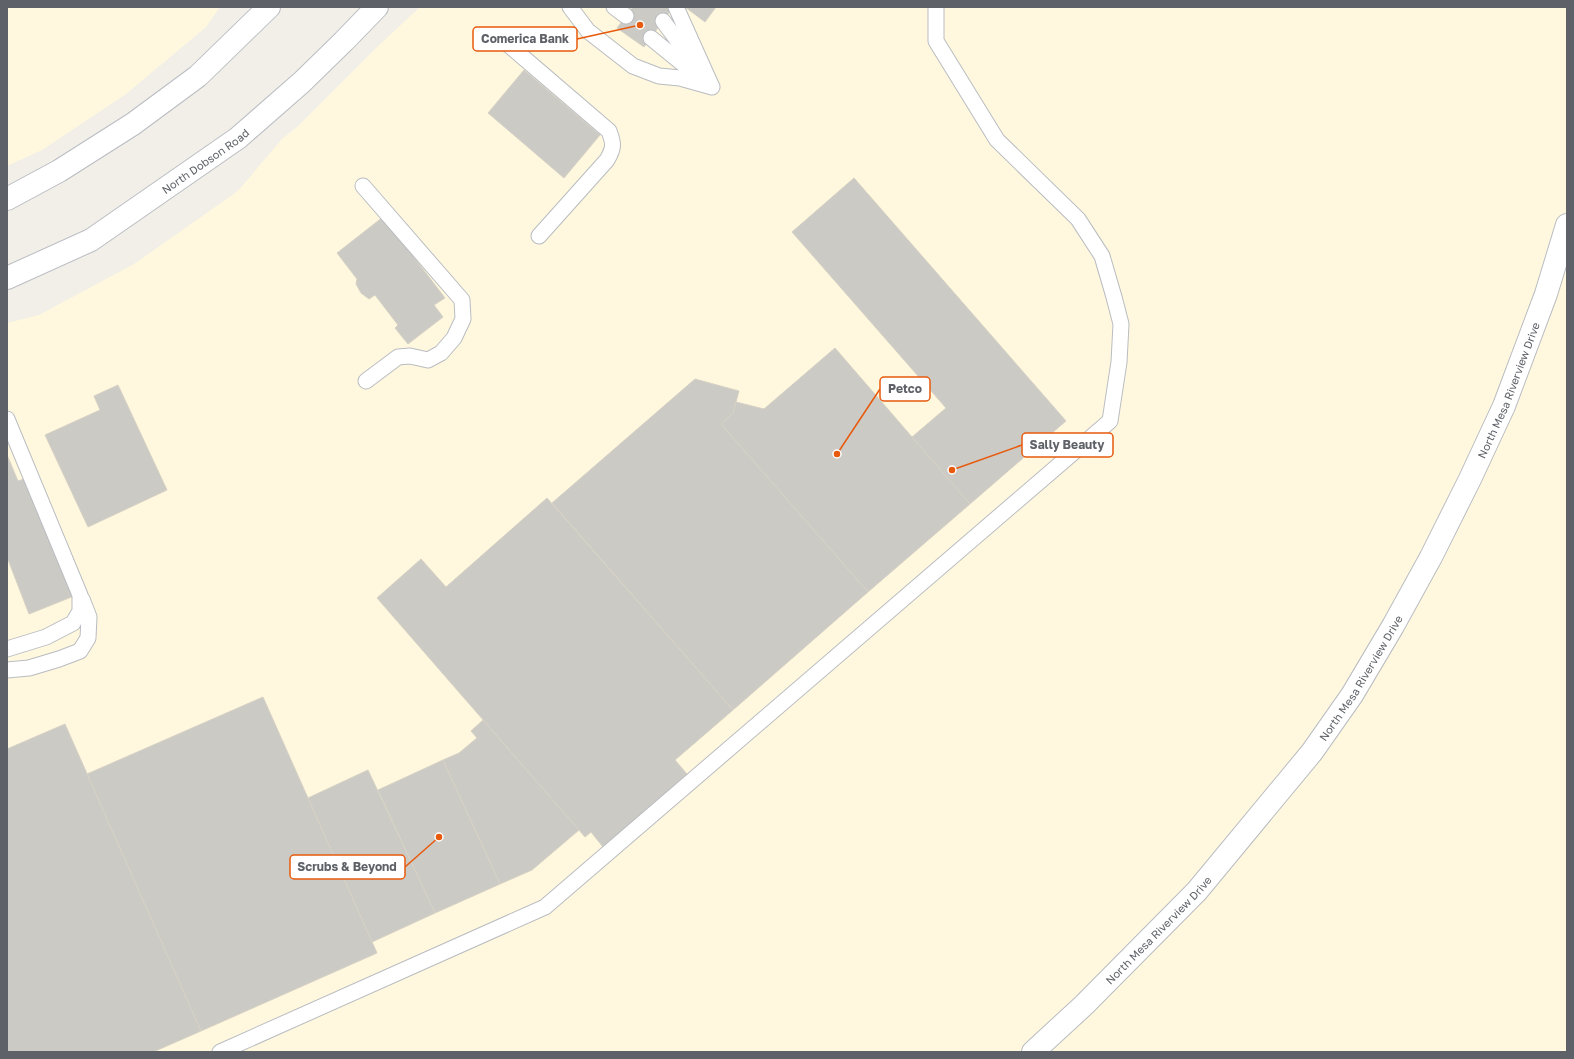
<svg xmlns="http://www.w3.org/2000/svg" width="1574" height="1059" viewBox="0 0 1574 1059" font-family="'Golos Text',sans-serif">
  <style>
    .commercial { fill: #fff8de }
    .building { fill: #cccac4; stroke: #d6d1c5 }
    .lines { fill: none; stroke-linecap: round; stroke-linejoin: round }
    .service-casing { stroke: #b9bcc1; stroke-width: 17 }
    .minor-casing { stroke: #b9bcc1; stroke-width: 24 }
    .secondary-casing { stroke: #babdc3; stroke-width: 24 }
    .service { stroke: #fff; stroke-width: 15 }
    .minor { stroke: #fff; stroke-width: 22 }
    .secondary { stroke: #fff; stroke-width: 22 }
    .labels { text-anchor: middle; dominant-baseline: central; stroke-width: 4; stroke-linejoin: round; paint-order: stroke }
    .street-label { font-size: 11px; fill: #5e6268; stroke: #fff }
    .leader { fill: none; stroke: #e8590c; stroke-width: 1.5 }
    .callout-dot { fill: #e8590c; stroke: #fff; stroke-width: 1.5 }
    .callout { fill: #fff; stroke: #e8590c; stroke-width: 1.5 }
    .callout-label { font-size: 12px; text-anchor: middle; font-weight: bold; fill: #5e6268 }
  </style>
  <rect width="100%" height="100%" fill="#f1efe7"/>
  <path class="commercial" d="M7 7H220L206 27 126 94 42 150 7 166Z
    M420 7H1567V1052H7V323L39 315 134 264 238 191 282 139 297 127 376 48Z"/>
  <path class="building" d="M633 7H673L644 47 617 28Z
    M685 7H716L705 22Z
    M524 70 600 135 564 178 488 113Z
    M854 178 1066 421 970 504 912 437 946 408 792 232Z
    M383 217 445 298 434 305 443 317 408 344 395 328 398 325 375 295 369 299 361 293 356 284 357 279 337 253Z
    M835 348 970 504 868 592 721 424 733 413 736 402 764 409Z
    M695 379 739 391 733 413 721 424 868 592 733 710 552 503Z
    M118 385 167 490 88 527 45 435 100 410 94 396Z
    M7 455 18 481 27 478 74 596 29 614 7 557Z
    M547 498 733 710 675 760 687 774 603 847 591 832 585 837 377 598 421 559 446 587Z
    M263 697 377 953 201 1031 87 774Z
    M483 720 579 830 532 870 500 884 443 760 459 753 477 738 471 731Z
    M65 724 201 1031 153 1052H7V749Z
    M443 760 500 884 435 913 378 790Z
    M368 770 435 913 372 942 308 798Z"/>
  <g class="lines">
    <g class="service-casing">
      <path id="service" d="M570 7 588 31 633 66 659 76 680 78 712 87
        M614 7 626 16
        M676 7 712 87
        M663 21 695 64
        M651 38 694 73
        M503 40 609 131C614 144 614 148 607 160L539 236
        M363 186 462 300 463 319 454 338 441 353 428 360 410 356 398 357 366 381
        M7 419 80 595V611L73 623 46 637 7 649
        M7 670 29 668 59 659 80 651 88 638 89 617 82 599
        M220 1052 545 907 1110 421 1119 362 1121 324 1114 297 1102 256 1078 219 997 140 936 41V7"/>
    </g>
    <g class="minor-casing">
      <g id="minor">
        <path id="s1" d="M1033 1052 1084 1005 1197 891 1312 752 1352 695 1393 626 1431 557 1470 479 1504 406 1546 294 1567 225"/>
      </g>
    </g>
    <g class="secondary-casing">
      <g id="secondary">
        <path d="M7 199 59 171 133 124 198 76 269 7"/>
        <path id="s2" d="M7 278 91 240 238 138 302 82 344 41 377 7"/>
      </g>
    </g>
    <use href="#service" class="service"/>
    <use href="#minor" class="minor"/>
    <use href="#secondary" class="secondary"/>
  </g>
  <g class="labels">
    <g class="street-label">
      <text stroke="none"><textPath href="#s2" startOffset="231">North Dobson Road</textPath></text>
      <text stroke="none"><textPath href="#s1" startOffset="823">North Mesa Riverview Drive</textPath></text>
      <text stroke="none"><textPath href="#s1" startOffset="499">North Mesa Riverview Drive</textPath></text>
      <text stroke="none"><textPath href="#s1" startOffset="175">North Mesa Riverview Drive</textPath></text>
    </g>
  </g>
  <path class="leader" d="M640 25L577 39M837 454L880 389M952 470L1022 445M439 837L405 867"/>
  <g class="callout-dot">
    <circle cx="640" cy="25" r="4"/>
    <circle cx="837" cy="454" r="4"/>
    <circle cx="952" cy="470" r="4"/>
    <circle cx="439" cy="837" r="4"/>
  </g>
  <g class="callout">
    <rect x="473" y="27" width="104" height="24" rx="4"/>
    <rect x="880" y="377" width="50" height="24" rx="4"/>
    <rect x="1022" y="433" width="91" height="24" rx="4"/>
    <rect x="290" y="855" width="115" height="24" rx="4"/>
  </g>
  <g class="callout-label">
    <text x="525" y="43">Comerica Bank</text>
    <text x="905" y="393">Petco</text>
    <text x="1067" y="449">Sally Beauty</text>
    <text x="347" y="871">Scrubs &amp; Beyond</text>
  </g>
  <rect width="1574" height="1059" fill="none" stroke="#5e6268" stroke-width="16"/>
</svg>
